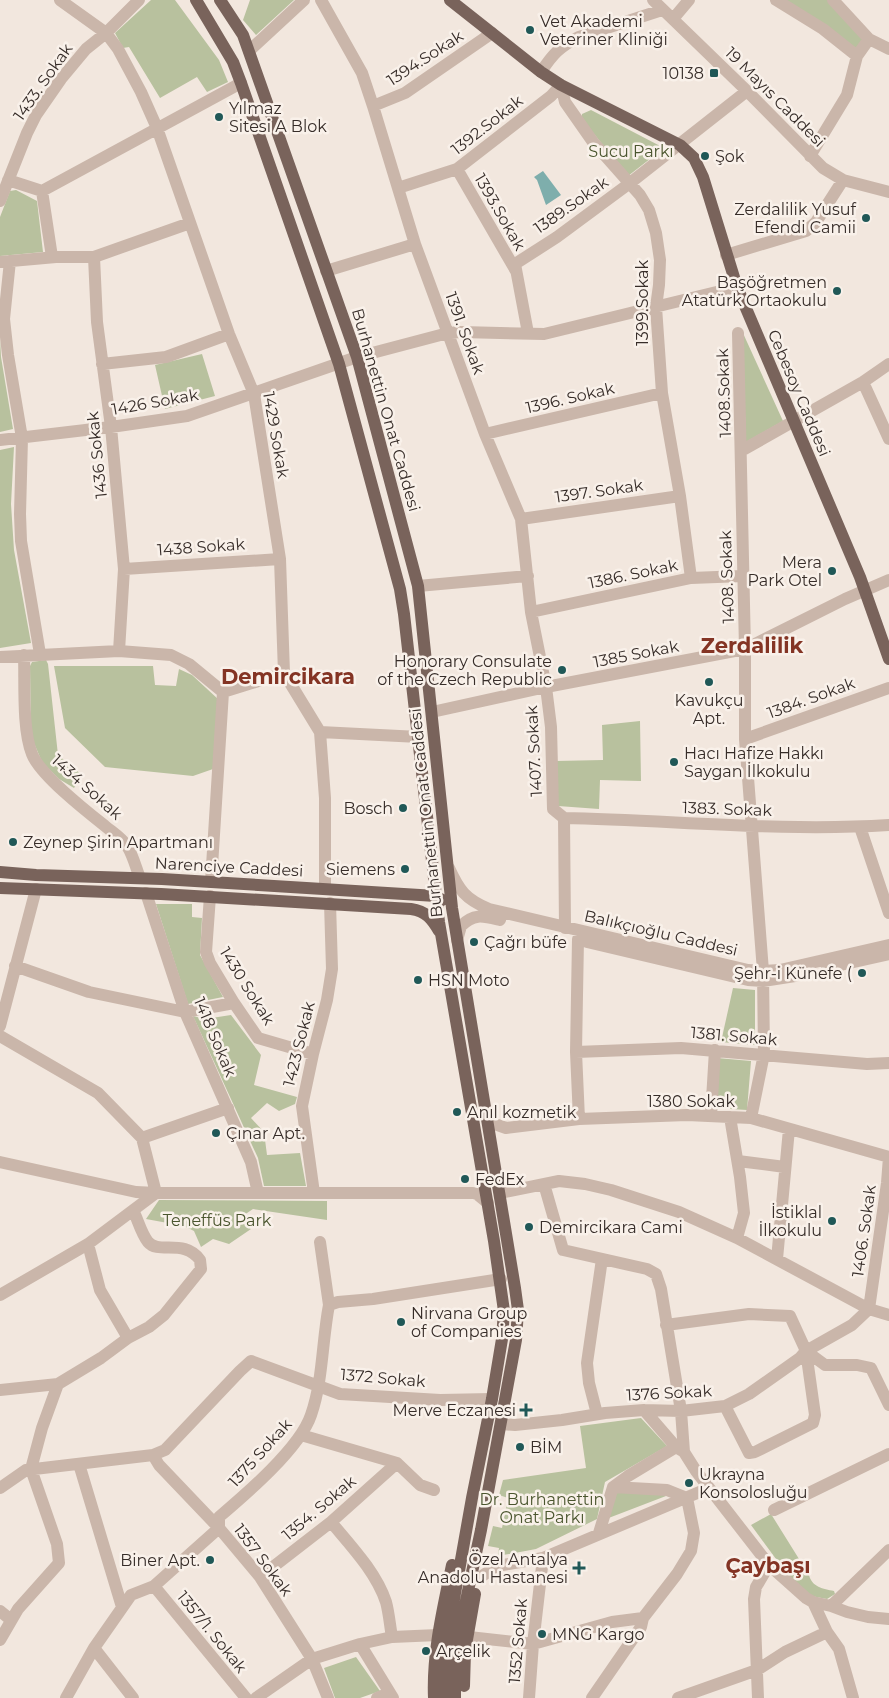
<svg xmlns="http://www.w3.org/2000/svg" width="889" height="1698" viewBox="0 0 889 1698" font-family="Montserrat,sans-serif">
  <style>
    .green { fill: #b8c19e }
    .water { fill: #7eaeac }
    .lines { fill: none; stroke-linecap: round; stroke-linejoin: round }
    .minor { stroke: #cab6aa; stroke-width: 12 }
    .major { stroke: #79635b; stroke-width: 12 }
    .poi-dot { fill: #205857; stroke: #f9f1ea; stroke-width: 2 }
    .labels { text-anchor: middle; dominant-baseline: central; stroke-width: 5; stroke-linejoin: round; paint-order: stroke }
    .poi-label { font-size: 16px; fill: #372d29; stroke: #f9f1ea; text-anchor: start }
    .street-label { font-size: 16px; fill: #372d29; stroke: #f9f1ea }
    .park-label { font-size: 16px; fill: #4a552e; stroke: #f9f1ea }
    .district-label { font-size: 21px; font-weight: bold; fill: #843424; stroke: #f9f1ea }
  </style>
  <rect width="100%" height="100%" fill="#f2e7de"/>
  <path class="green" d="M151 0H175L219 60 228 82 207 92 197 77 160 98 129 47 123 48 115 33Z
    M250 0H294L256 35 243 20Z
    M780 0H833L868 40 857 52Z
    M591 110 664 148 628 176 582 119V114Z
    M16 190 37 201 43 252 0 256V217L10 191Z
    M742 331 783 421 746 442Z
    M0 338 1 357 13 429 0 432Z
    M202 354 215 396 165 409 155 365Z
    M14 447 11 504 14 550 31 643 0 648V450Z
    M46 660 48 664 58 755 83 776 74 788 59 779 42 762 31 736 30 666 32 662Z
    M54 666H153L155 685 176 686 179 669 192 675 219 700 213 769 193 776 105 767 65 728Z
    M640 721 641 781 600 780 599 809 558 806 556 761 603 760 602 725Z
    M156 904H192V917L202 918 200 955 223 997 188 1004Z
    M733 988 755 990V1045L721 1042Z
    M231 1015 261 1055 254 1085 297 1097 295 1104 279 1111 267 1103 251 1118 264 1132 267 1155 300 1153 306 1186H264L258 1158 193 1016 205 1019Z
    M717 1058 751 1061 747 1110 714 1108Z
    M159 1200 327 1201V1220L253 1209 238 1219 251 1229 229 1244 213 1239 201 1247 194 1231 184 1226 146 1219Z
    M641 1418 667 1446 605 1482 597 1519 536 1549 498 1556 499 1548 488 1546 493 1526 502 1528 508 1498 499 1495 503 1480 586 1468 580 1426Z
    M615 1491 664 1494 666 1496 606 1519Z
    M771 1514 809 1575C812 1587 823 1589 834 1591L835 1594 827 1599 811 1596 790 1578 751 1525Z
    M356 1657 380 1691 360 1698H335L324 1668Z"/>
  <path class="water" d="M543 171 561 195 546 205 537 180 534 177Z"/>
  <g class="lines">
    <path class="minor" d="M60 0 106 33 118 49 141 92 157 128 229 334 254 394 280 559 284 673 320 732 325 798V889
      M321 0 362 73 373 106 415 244 485 434 521 519 531 612 546 687 551 727 553 809 564 818 565 928
      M653 0 747 91 823 168 843 180 889 192
      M776 0 823 29 857 56
      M833 0 869 39 889 49
      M673 19 689 0
      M249 51 304 0
      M541 72C552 55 560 46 579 37L662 10
      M561 85 565 102 593 142 640 195 649 210 656 233 660 260 659 285 656 307 662 393 680 496 691 578
      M373 106 405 93 492 33
      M810 156 847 95 857 56 869 39
      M457 169 516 271
      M8 180 42 191 241 83
      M398 188 457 169 551 96 561 85
      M42 191 52 257
      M0 201 27 133 36 115 61 79 86 49 106 33 139 0
      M726 255 806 231 816 222 843 180
      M94 257 97 322 111 427 124 569 119 651
      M10 261 4 319 8 355 22 438 20 514 21 541 40 654
      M0 262 56 257H94L190 223
      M326 271 415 244
      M528 333 515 264 557 237 630 183 747 91
      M738 333 745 649V739L763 971 764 1054 751 1118
      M102 364 166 357 229 334
      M863 382 889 439
      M485 434 662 393
      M0 440 111 427 187 416 357 357 448 333 461 332 544 334 737 287
      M741 451 863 382 889 364
      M521 519 680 496
      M124 569 280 559
      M418 586 528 576
      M531 612 691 578 743 576
      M24 655C25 683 22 729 32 754 40 775 86 811 105 826 112 832 122 838 127 846 133 855 136 868 140 878
      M0 657 119 651 171 655 189 664 223 692 284 673
      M432 712 546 687 745 649 845 599 889 580
      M320 732 419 737
      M745 739 889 688
      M564 818C672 820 780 832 889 825
      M860 827 889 913
      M449 868C459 890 465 899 489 909L748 970 763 971 780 970 889 945
      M211 882 223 692
      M146 893 185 1012 251 1162 258 1193
      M210 896 206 952 210 963 234 1003 258 1038 313 1054
      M578 939 576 1052 579 1119
      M457 940 461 926C474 913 483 916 500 920
      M587 942 748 980 763 981 795 976
      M15 966 89 992 185 1012 234 1003
      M827 968 889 954
      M0 1026 36 889
      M0 1036 98 1093 142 1138 156 1193
      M576 1052 681 1048 867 1064 889 1063
      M711 1116 715 1050
      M730 1117 740 1177 744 1213 737 1238
      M489 1122 506 1128 579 1119 687 1115 751 1118 889 1157
      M142 1138 228 1108
      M738 1161 785 1167
      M0 1162 136 1192 156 1193H473L477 1194 488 1203
      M544 1184 563 1250 647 1269 656 1274 661 1289 681 1411 684 1452 696 1471 769 1565 806 1598 813 1602 831 1606 847 1612 868 1617 889 1619
      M314 1193 302 1106 313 1054 327 1000 332 969 330 903
      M500 1193 559 1181 585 1184 611 1190 679 1212 737 1238 869 1309 889 1315
      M320 1242 329 1305
      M88 1244 100 1290 128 1338
      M777 1259 789 1129
      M0 1295 88 1244 156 1193
      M666 1325 749 1314 790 1316 806 1351 815 1415 813 1423 755 1452 749 1453 725 1406
      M806 1351 825 1365H857L871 1368 889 1405
      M0 1390 58 1384 101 1358 128 1338 149 1327 164 1315 201 1269 200 1260C184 1238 159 1255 148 1242 141 1233 138 1220 133 1210
      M644 1410 676 1447 681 1450
      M597 1414 589 1383 587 1363 602 1259
      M501 1424 515 1425 562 1420 605 1413 644 1410 681 1411 725 1406 749 1394 800 1358 806 1351 852 1325 869 1309 887 1183 889 1157
      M301 1435 397 1463 420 1485 434 1490
      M153 1455 159 1465 219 1528 260 1577 312 1659 328 1698
      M79 1464 122 1607
      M0 1488 26 1470 153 1455 165 1450 240 1371 251 1361 340 1394 440 1400 492 1399
      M774 1510 889 1454
      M331 1522C351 1546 376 1572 386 1602 389 1613 390 1626 392 1637
      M599 1533 613 1487 628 1476 676 1447
      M260 1577 331 1522 397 1463
      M479 1578 497 1566 543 1558 709 1488
      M154 1586 246 1698
      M813 1602 827 1632 839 1649 853 1698
      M831 1606 889 1550
      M0 1611 11 1620
      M469 1637 533 1644 612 1622 643 1618
      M0 1640 18 1609 59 1563 57 1544 31 1469 42 1428 58 1384
      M360 1644 393 1698
      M94 1648 133 1698
      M66 1698 94 1648 131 1595 154 1586 219 1528V1517C246 1494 300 1448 311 1415 323 1381 322 1341 329 1305L338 1302 373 1299 501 1279
      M256 1698 312 1659 360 1644 392 1637 438 1635
      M377 1698 389 1693
      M529 1698 533 1644 543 1558
      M592 1698 641 1627 643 1618 677 1574 691 1551 694 1533 687 1498 667 1490 613 1487
      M678 1698 757 1670 785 1652 827 1632
      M758 1698 754 1599 756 1587 769 1565"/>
    <path class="major" d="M196 0 233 62 241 83 339 364 400 589 404 614 439 922 494 1241 504 1311 502 1339 492 1399 472 1498 449 1627 445 1668 446 1698
      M220 0 243 35 357 357 418 586 452 908 515 1288 518 1310 516 1340 481 1530 458 1638 455 1664V1698
      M450 0 541 72 561 85 680 145 694 158 703 177 737 287 860 577 889 659
      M0 872 36 875 162 879 436 896 442 900
      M0 888 161 894 411 909C426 911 432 919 439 931
      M464 1686 465 1651 475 1594
      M434 1698C432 1653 443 1609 452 1565"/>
  </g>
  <g class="poi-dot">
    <circle cx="530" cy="30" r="5"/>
    <rect x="709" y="68" width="10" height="10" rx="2.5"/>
    <circle cx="219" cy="117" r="5"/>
    <circle cx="705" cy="156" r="5"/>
    <circle cx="866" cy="218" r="5"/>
    <circle cx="837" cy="291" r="5"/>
    <circle cx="832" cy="571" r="5"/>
    <circle cx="562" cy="670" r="5"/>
    <circle cx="709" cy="682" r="5"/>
    <circle cx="674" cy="762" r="5"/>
    <circle cx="403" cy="808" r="5"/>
    <circle cx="13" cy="842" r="5"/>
    <circle cx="405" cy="869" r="5"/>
    <circle cx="474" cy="942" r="5"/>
    <circle cx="862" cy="973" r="5"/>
    <circle cx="418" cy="980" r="5"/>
    <circle cx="457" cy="1112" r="5"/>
    <circle cx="216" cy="1133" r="5"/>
    <circle cx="465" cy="1179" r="5"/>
    <circle cx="832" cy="1221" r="5"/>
    <circle cx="529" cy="1227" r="5"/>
    <circle cx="401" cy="1322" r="5"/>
    <path d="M523.5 1402.5h5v5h5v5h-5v5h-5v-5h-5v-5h5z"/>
    <circle cx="520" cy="1447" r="5"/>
    <circle cx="689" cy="1483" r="5"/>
    <circle cx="210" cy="1560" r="5"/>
    <path d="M576.5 1560.5h5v5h5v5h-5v5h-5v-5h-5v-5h5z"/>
    <circle cx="542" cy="1634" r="5"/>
    <circle cx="426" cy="1651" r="5"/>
  </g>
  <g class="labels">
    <g class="poi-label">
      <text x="540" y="21">Vet Akademi<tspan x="540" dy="18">Veteriner Kliniği</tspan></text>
      <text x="704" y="73" text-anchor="end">10138</text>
      <text x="229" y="108">Yılmaz<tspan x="229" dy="18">Sitesi A Blok</tspan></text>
      <text x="715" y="156">Şok</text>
      <text x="856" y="209" text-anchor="end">Zerdalilik Yusuf<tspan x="856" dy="18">Efendi Camii</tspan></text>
      <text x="827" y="282" text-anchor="end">Başöğretmen<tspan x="827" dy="18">Atatürk Ortaokulu</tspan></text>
      <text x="822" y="562" text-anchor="end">Mera<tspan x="822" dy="18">Park Otel</tspan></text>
      <text x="552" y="661" text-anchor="end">Honorary Consulate<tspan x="552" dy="18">of the Czech Republic</tspan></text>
      <text x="709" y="700" text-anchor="middle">Kavukçu<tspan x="709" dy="18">Apt.</tspan></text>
      <text x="684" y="753">Hacı Hafize Hakkı<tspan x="684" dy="18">Saygan İlkokulu</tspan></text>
      <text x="393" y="808" text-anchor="end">Bosch</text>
      <text x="23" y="842">Zeynep Şirin Apartmanı</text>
      <text x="395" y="869" text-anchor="end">Siemens</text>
      <text x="484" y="942">Çağrı büfe</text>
      <text x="852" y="973" text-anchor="end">Şehr-i Künefe (</text>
      <text x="428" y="980">HSN Moto</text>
      <text x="467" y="1112">Anıl kozmetik</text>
      <text x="226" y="1133">Çınar Apt.</text>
      <text x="475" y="1179">FedEx</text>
      <text x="822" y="1212" text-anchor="end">İstiklal<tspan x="822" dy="18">İlkokulu</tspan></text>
      <text x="539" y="1227">Demircikara Cami</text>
      <text x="411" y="1313">Nirvana Group<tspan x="411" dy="18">of Companies</tspan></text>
      <text x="516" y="1410" text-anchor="end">Merve Eczanesi</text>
      <text x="530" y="1447">BİM</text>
      <text x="699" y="1474">Ukrayna<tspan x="699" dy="18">Konsolosluğu</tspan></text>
      <text x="568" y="1559" text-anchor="end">Özel Antalya<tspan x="568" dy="18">Anadolu Hastanesi</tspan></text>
      <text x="200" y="1560" text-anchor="end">Biner Apt.</text>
      <text x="552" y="1634">MNG Kargo</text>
      <text x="436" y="1651">Arçelik</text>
    </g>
    <g class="street-label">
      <text transform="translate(425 58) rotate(-33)">1394.Sokak</text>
      <text transform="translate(43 82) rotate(-55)">1433. Sokak</text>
      <text transform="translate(775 97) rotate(45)">19 Mayıs Caddesi</text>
      <text transform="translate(487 125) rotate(-38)">1392.Sokak</text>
      <text transform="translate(571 205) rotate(-35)">1389.Sokak</text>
      <text transform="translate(500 212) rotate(60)">1393.Sokak</text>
      <text transform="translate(642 303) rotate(-90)">1399.Sokak</text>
      <text transform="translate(465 333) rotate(70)">1391. Sokak</text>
      <text transform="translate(724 393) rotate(-92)">1408.Sokak</text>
      <text transform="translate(799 393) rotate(67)">Cebesoy Caddesi</text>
      <text transform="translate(570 398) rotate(-13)">1396. Sokak</text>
      <text transform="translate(155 402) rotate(-10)">1426 Sokak</text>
      <text transform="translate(386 410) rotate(74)">Burhanettin Onat Caddesi</text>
      <text transform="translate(276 435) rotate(80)">1429 Sokak</text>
      <text transform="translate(97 455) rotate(-96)">1436 Sokak</text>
      <text transform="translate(599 491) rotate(-8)">1397. Sokak</text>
      <text transform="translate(201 547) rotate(-4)">1438 Sokak</text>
      <text transform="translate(633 574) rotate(-12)">1386. Sokak</text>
      <text transform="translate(727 577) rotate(-92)">1408. Sokak</text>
      <text transform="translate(636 654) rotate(-11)">1385 Sokak</text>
      <text transform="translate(811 698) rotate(-20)">1384. Sokak</text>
      <text transform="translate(534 751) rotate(-93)">1407. Sokak</text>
      <text transform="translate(87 787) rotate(42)">1434 Sokak</text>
      <text transform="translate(727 809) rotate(2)">1383. Sokak</text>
      <text transform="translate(426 813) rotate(-96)">Burhanettin Onat Caddesi</text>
      <text transform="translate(229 867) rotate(3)">Narenciye Caddesi</text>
      <text transform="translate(661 933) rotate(13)">Balıkçıoğlu Caddesi</text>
      <text transform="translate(247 986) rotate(58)">1430 Sokak</text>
      <text transform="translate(734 1036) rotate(5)">1381. Sokak</text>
      <text transform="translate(215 1037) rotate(67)">1418 Sokak</text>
      <text transform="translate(299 1044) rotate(-76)">1423 Sokak</text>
      <text x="691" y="1101">1380 Sokak</text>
      <text transform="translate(864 1231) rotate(-82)">1406. Sokak</text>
      <text transform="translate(383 1378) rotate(5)">1372 Sokak</text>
      <text transform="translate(669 1393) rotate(-3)">1376 Sokak</text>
      <text transform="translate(260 1453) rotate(-48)">1375 Sokak</text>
      <text transform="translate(319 1508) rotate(-40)">1354. Sokak</text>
      <text transform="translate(263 1560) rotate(53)">1357 Sokak</text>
      <text transform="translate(212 1632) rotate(51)">1357/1. Sokak</text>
      <text transform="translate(518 1641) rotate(-85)">1352 Sokak</text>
    </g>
    <g class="park-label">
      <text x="631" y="151">Sucu Parkı</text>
      <text x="217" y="1220">Teneffüs Park</text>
      <text x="542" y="1499">Dr. Burhanettin<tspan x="542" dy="18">Onat Parkı</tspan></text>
    </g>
    <g class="district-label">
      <text x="752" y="645">Zerdalilik</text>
      <text x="288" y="676">Demircikara</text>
      <text x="768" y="1565">Çaybaşı</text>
    </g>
  </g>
</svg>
